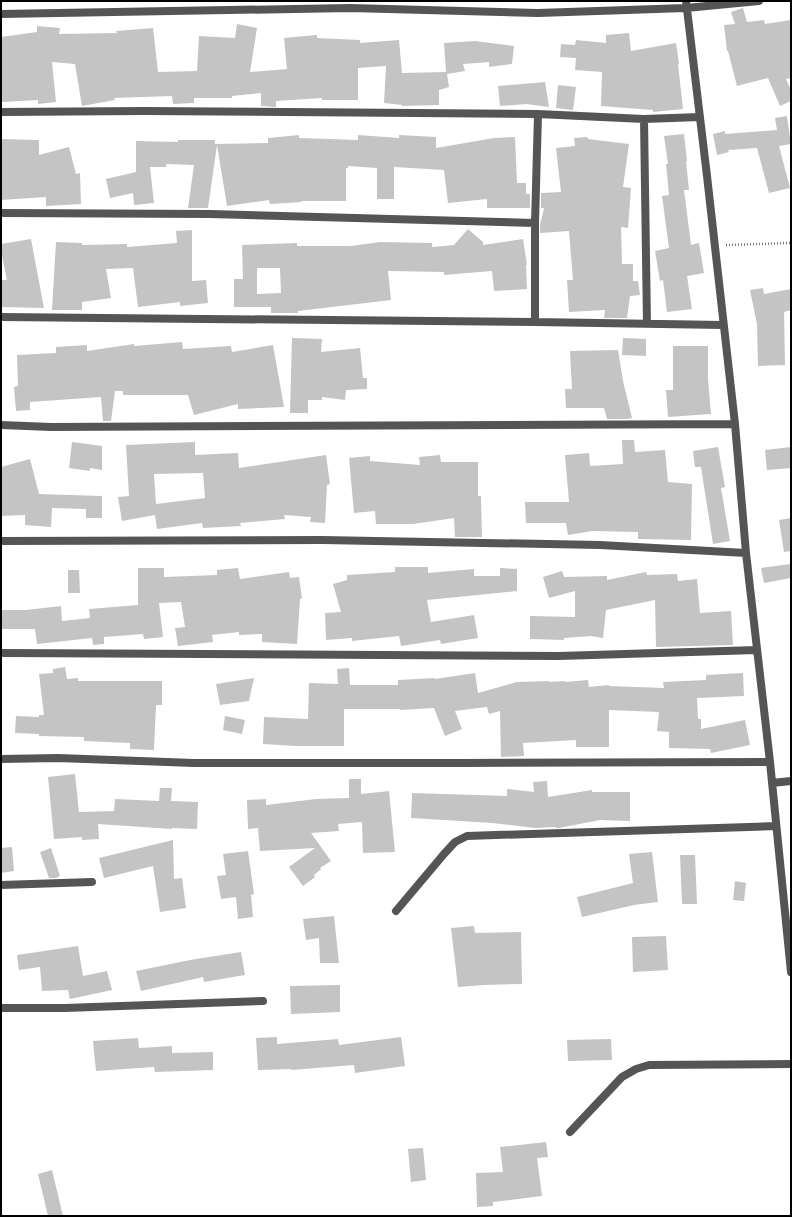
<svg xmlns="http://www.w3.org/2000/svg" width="792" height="1217" viewBox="0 0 792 1217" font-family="'Asap Condensed',sans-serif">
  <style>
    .building { fill: #c4c4c4; fill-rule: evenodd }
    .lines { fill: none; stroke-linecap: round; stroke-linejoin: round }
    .path { stroke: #777; stroke-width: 2.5; stroke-dasharray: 1 2; stroke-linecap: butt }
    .minor { stroke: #555; stroke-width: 8 }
  </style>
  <rect width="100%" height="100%" fill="#fff"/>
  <path class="building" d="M743 8 747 22 764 20 765 24 791 20V78L786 79 791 90V101L780 106 768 78 737 86 728 51H727L724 25 735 24 731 12Z
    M237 24 257 28 250 72 287 69 284 38 317 35V38L360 40V43L399 40 402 73 446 72 444 43 475 41 514 46 512 64 489 67V62L463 64 465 71 447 74 449 87 439 90V105L402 106V105L384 103 386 66 358 68V100H322V98L276 101V107L261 106V93L232 96V98H194V103L173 104 172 96 114 98 115 100 82 106 75 64 52 62 56 102 38 104V100L2 102 1 37 37 32V26L60 28 59 34 117 33 116 31 153 28 158 72 197 71 199 36 235 38Z
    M629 33 631 51 676 43 679 64H678L683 109 653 112V110L601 106 602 72 575 70 576 58 560 57 561 44 575 45 576 40 606 43V35Z
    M545 82 549 107 526 104 500 106 498 86Z
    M558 85 576 87 573 110 556 108Z
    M787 116 791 144 779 146 790 188 769 193 757 148 728 150 729 152 717 155 713 134 725 131V134L777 130 775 118Z
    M684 134 687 161H686L689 190H684L691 245 699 243 704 273 687 276 692 309 667 312 663 280 660 281 655 251 669 248 662 196 669 195 666 164H668L664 136Z
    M299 135V138L358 140V135L399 138V135L436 137V148L494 138 515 137 517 183H526V194H530V208H487V199L448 203 444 170 394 167V199H377V168L348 166V168H346V201H301L302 202 270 204 269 200 227 206 217 145 208 208H188L194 165 166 164V167H150L154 203 134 205 133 193 110 198 106 179 136 172V141L178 142V140H215V144L268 143V138Z
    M587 137 588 139 629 144 623 187 631 188 628 228 621 227 622 264H633V281H638L640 295 630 296 627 318H604L605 310 569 312 567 280H573L569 231 540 233V225L544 208H541V193L561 192 556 148 575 146 574 138Z
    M1 139 39 140V155L69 147 76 174 80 173 81 204 46 206V197L1 200Z
    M468 229 483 242V245L523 239 527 265H526L527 289 494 291 492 271 444 275V272L388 271 391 300 298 311V313H271V307H234V279H243L242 245 297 243V246H351L380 242 432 243V247L454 245ZM257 268H280L281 293 257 294Z
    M192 230V281L206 280 208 303 180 306V302L138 307 133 268 106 269 111 298 82 302V310H52L56 242 82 243V245L127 244V247L177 243 176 231Z
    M31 239 44 308 1 307V280H7L1 251V244Z
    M763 288 764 294 791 289V310L784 312 785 365 758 366 757 324 750 290Z
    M292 338 322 339 321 352 360 348 363 378H367V389L346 390 345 400 322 397V400H308V413H290Z
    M623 338 646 339V356L622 355Z
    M182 342 183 349 231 346 232 352 273 345 284 407 238 409V404L194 415 188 395H123V391H115L111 421H103L101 397 30 402V410L16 411 14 387 18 386 17 355 56 353V347L87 345V351L134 344V346Z
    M673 346H708V379L711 414 668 417 666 390H673Z
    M618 350 623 381 632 418 627 419H607L604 408H566L565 389H572L570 351Z
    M622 440H634L635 452 665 450 668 482 692 484 691 540 638 539V532L592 531 568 535 566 523H526L525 502H569L565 455 589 453 590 466 623 464Z
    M72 442 102 446V470L90 468V471L69 468Z
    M195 442V455L238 453 239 468 326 455 330 484 327 485 325 523 310 522 311 517 284 515 285 519 240 523 241 526 203 528 202 523 157 529 155 515 122 521 118 497 129 496 126 445ZM203 473 205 498 156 504 154 474Z
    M718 447 725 487 721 488 730 541 713 544 701 467H695L693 451Z
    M791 447V468L767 470 765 450Z
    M440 455 441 462H478V496H481L482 537H455L454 518 413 524H376L375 511 354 513 349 458 370 456V461L420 465 419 457Z
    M30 459 39 494 102 496V518H86V509L52 508 51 527 25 525V515L1 516V467Z
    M791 518V551L784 552 779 520Z
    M791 564V578L764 583 761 568Z
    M395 567H428V573L474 569V576H500V568L517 569V591L427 600 431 622 474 615 478 638 441 644 440 640 401 646 399 636 352 641V638L326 640 325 613 341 612 333 584 347 580V575L395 572Z
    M138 568H164V577L217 575V570L238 568 240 579 289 572 290 578 299 577 302 598 300 599 297 644 262 642V634L239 635V632L212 635 213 642 178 646 175 628 185 627 181 602 159 603 163 637 144 639 143 634 104 637V644L93 645 92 638 37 644 35 629H1V610H26L61 606 62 621 90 618 89 609 138 605Z
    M68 570H79L80 593H68Z
    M562 571 564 577 607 576V580L646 572 647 575 677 574 678 581 697 579 700 613 731 611 733 645 656 647 655 600 606 610 603 638 591 636 564 638V640L530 639V616L575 617V591L549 598 543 577Z
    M65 667 67 679 78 678V681H162V705H156L154 750 130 749V743L84 741V737L39 736V734L15 733 16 716 39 717V715H44L39 674 53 673V669Z
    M349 668 350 685H398V680L435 678V679L475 673 478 693 517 682 549 681V682L565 681V682L588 680 589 687 609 685V686L664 688 663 682 706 680V675L743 673 744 696 697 698 698 719H701V729L745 720 750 745 711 753 710 749 669 748V732L657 731 659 712 609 710V747H576V740L523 743 524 756 501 757 500 711 489 714 487 707 455 711 462 729 445 736 434 708 400 710V709H344V746H296L263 744 264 717 308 719 309 683 338 684 337 669Z
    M254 678 249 701 220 705 216 684Z
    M225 716 245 720 242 734 223 730Z
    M75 774 79 812 114 811 115 799 159 801 160 788H172L171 801 198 802 197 829 172 828V829L98 824 99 839 82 840V837L54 839 48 777Z
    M349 779H361V794L389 791 395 852 363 853 362 822 338 824 339 831 311 833 331 861 320 868 321 869 314 875 315 877 303 886 289 867 315 848 260 851 258 828 248 829 247 800 266 799V805L316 799 349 798Z
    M547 781 548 797 592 790V792H630V821L600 820 559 828H556L555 827 535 828 492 823 411 818 412 793 507 796V789L534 792 533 782Z
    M173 840 174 879 182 878 186 908 160 912 153 866 104 878 99 858Z
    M12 847 14 871 1 873V848Z
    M51 848 60 876 56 878H49L40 852Z
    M248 851 254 894 251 895 253 917 238 919 236 897 221 899 217 876 226 875 223 854Z
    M652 852 658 902 634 905 582 917 577 897 633 883 629 854Z
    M680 855H695L697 904H682Z
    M735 881 746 883 744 901 733 900Z
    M334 916 339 963H320L319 938 306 940 303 919Z
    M474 926 475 933 521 932 522 984 484 985 458 987 451 928Z
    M666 936 668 970 633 972 632 937Z
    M78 946 83 976 107 971 112 990 70 999 68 990 42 991 40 967 19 970 17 955Z
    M241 952 245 975 204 982 203 977 141 991 136 971 190 960Z
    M340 985V1012L291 1014 290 986Z
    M277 1037V1044L338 1039 339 1045 401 1037 405 1066 355 1073 354 1065 291 1070V1069L258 1070 256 1038Z
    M138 1038 139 1048 172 1046V1053L213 1052V1070L155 1072 154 1067 96 1071 93 1041Z
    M611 1039 612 1060 568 1061 567 1040Z
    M546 1142 548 1157 537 1158 542 1196 493 1202V1206L477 1207 476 1173 503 1172 500 1147Z
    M423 1148 426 1180 411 1182 408 1149Z
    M52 1170 63 1216H48L38 1174Z"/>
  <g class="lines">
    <path class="path" d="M726 245 791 243"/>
    <path class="minor" d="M686 1 707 176 735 424 746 553 770 762 791 972
      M1 14 350 8 538 13 686 8 759 1
      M1 112 144 111 538 114 644 119 700 117
      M644 119 647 324
      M1 213 210 214 535 223
      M1 317 535 322 723 325
      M535 322V223L538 114
      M1 425 51 427 735 424
      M1 541 322 540 600 545 746 553
      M1 653 559 656 757 650
      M1 759 58 758 194 763H462L770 762
      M772 783 791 781
      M1 885 92 882
      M396 911 444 854 455 842 467 836 776 826
      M1 1008H65L263 1001
      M570 1132 622 1077 636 1069 649 1065 791 1064"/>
  </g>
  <rect width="792" height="1217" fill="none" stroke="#000000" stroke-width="4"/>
</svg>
